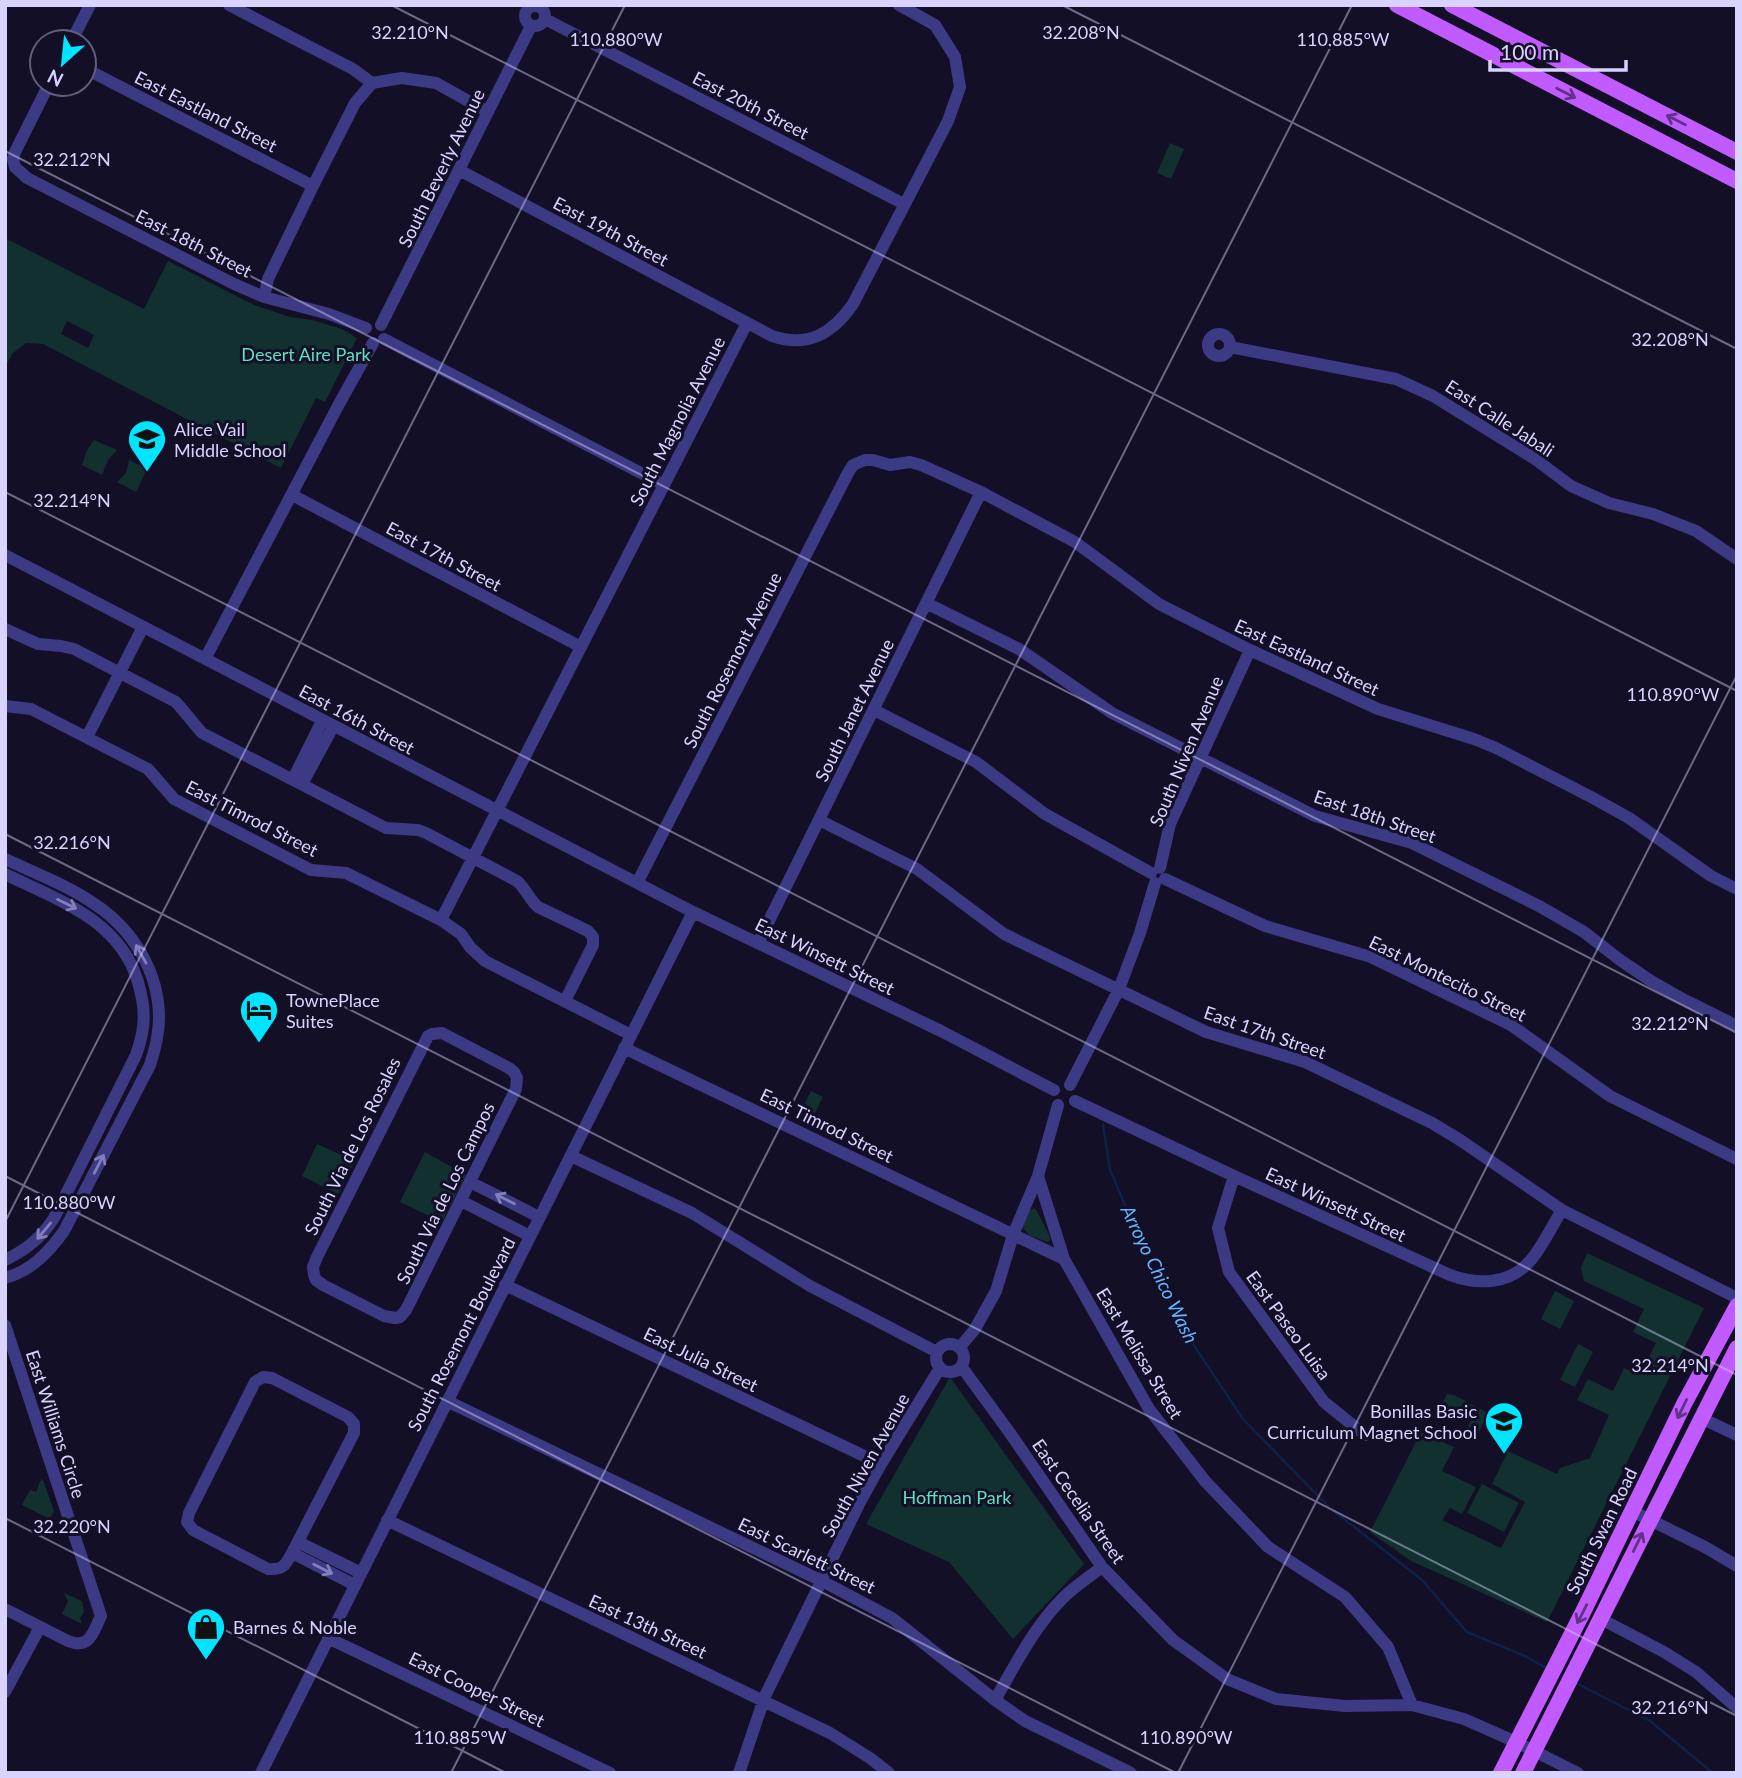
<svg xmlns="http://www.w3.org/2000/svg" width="1742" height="1778" viewBox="0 0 1742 1778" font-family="Lato,sans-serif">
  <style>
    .green { fill: #12302f; fill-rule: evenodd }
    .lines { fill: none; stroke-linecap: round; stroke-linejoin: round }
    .stream { stroke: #0c2248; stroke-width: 2.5 }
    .minor { stroke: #3d3a85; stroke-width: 12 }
    .major { stroke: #c25bff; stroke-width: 16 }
    .oneway { stroke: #623188 }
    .oneway2 { stroke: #837fbc }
    .ticks { fill: none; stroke: #d9d4ff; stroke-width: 2; stroke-opacity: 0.45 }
    .labels { text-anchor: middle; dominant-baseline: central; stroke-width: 6; stroke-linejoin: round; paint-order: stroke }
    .street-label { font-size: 18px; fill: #d9d4ff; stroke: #130f26 }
    .park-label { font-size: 18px; fill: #5fe0c0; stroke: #130f26 }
    .poi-label { font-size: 18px; fill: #d9d4ff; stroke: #130f26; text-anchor: start }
    .water-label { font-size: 19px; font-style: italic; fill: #62b6ff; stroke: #130f26 }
    .ticks-label { font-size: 18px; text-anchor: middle; fill: #d9d4ff; stroke: #130f26; stroke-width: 6; stroke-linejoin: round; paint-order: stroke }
  </style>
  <rect width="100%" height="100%" fill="#130f26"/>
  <path class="green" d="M1170 143 1184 149 1171 179 1157 173Z
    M5 238 144 309 168 261 254 305 290 317 312 320 342 329 357 338 325 402 316 398 281 468 43 344 26 343 13 353 5 367ZM67 321 94 335 88 348 61 334Z
    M94 440 117 450 108 460 102 475 82 465 87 450Z
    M129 460 147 469 136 492 117 482 126 473Z
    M811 1091 823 1097 812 1119 800 1113Z
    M317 1144 355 1161 338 1194 302 1176Z
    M425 1152 466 1175 442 1222 400 1202Z
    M1034 1208 1037 1211 1050 1237V1241L1047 1242 1029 1235 1023 1228C1025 1220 1025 1211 1034 1208Z
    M1587 1253 1704 1308 1547 1622 1411 1561 1370 1532 1421 1432 1454 1447 1442 1471 1476 1487 1462 1514 1450 1508 1442 1520 1501 1548 1525 1502 1492 1484 1508 1451 1557 1474 1560 1468 1590 1458 1609 1415 1577 1400 1588 1379 1613 1391 1624 1368 1640 1375 1656 1343 1633 1332 1644 1309 1584 1281 1581 1268Z
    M1555 1291 1574 1301 1560 1329 1541 1319Z
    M1578 1344 1593 1352 1575 1387 1560 1380Z
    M950 1377 1084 1564 1013 1639 949 1562 866 1524Z
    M1447 1394 1454 1395 1488 1413 1479 1432 1468 1427 1472 1418 1454 1409 1450 1418 1438 1412Z
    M43 1480 54 1511 50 1519 22 1505 30 1490 36 1492 40 1481Z
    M1482 1484 1519 1503 1504 1532 1467 1513Z
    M64 1593 82 1601 84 1612 80 1618 82 1624 62 1614 68 1601Z"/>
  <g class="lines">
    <path class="stream" d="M1103 1124 1110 1170 1150 1263 1189 1338 1243 1419 1328 1506
      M1334 1511 1422 1580 1467 1632 1525 1656 1548 1669
      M1576 1683 1650 1721 1713 1773"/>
    <path class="minor" d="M229 5 353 69 372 83 402 78 436 83 488 112
      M525 16a10 10 0 1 1 20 0a10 10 0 1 1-20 0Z
      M545 19 904 204
      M71 42 90 5
      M84 68 313 186
      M15 167 27 178 234 284 264 297 329 314 366 328
      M15 167 13 159 15 152 49 84
      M459 170 772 336C808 348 832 334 853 304L948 121 960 87 955 57 935 25 899 5
      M264 297 268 279 313 186 355 103 372 83
      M381 325 531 26
      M1208 345a11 11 0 1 1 22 0a11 11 0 1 1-22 0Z
      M384 339 664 485
      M1230 347 1396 379 1433 396 1535 459 1571 486 1609 503 1653 514 1696 531 1737 559
      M292 495 581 647
      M5 555 693 912 941 1031 1054 1090
      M926 603 1019 649 1112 713 1315 816 1412 843 1539 906 1584 932 1620 960 1651 981 1679 997 1737 1026
      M5 629 38 644 61 646 74 649 176 702 202 733 386 828 418 830 426 833 517 881C526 889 529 899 538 907L588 931 593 937V945L565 1001
      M205 659 339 404 373 343
      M5 706 31 709 148 769 174 799 311 870 346 873 441 920 461 934 470 947 485 961 631 1035
      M874 710 976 762 1045 814 1151 873
      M87 737 143 627
      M293 779 322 721
      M302 784 333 727
      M819 820 917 869 1004 934 1206 1032 1305 1062 1432 1123 1460 1140 1562 1210 1737 1298
      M5 859C35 873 69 886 96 905 133 930 159 972 159 1018 159 1034 155 1050 150 1065L64 1231C49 1252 31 1271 5 1278
      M1160 868 1170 824 1250 650
      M5 874C58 900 120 920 138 982 146 1010 146 1027 136 1055L54 1218C41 1238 26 1250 5 1260
      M1165 879 1265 926 1371 957 1511 1025 1610 1096 1737 1159
      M637 883 848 473 853 465 865 460H873L890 465 910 462 921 465 981 492 1075 542 1159 604 1250 650 1378 709 1474 739 1496 748 1593 798 1629 818 1711 876 1737 889
      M441 920 747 323
      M758 943 981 492
      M624 1048 1064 1259 1149 1409 1205 1481 1268 1547 1345 1597 1388 1647 1412 1705
      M1070 1085 1119 989 1140 933 1155 883
      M1075 1101 1234 1176 1450 1275C1478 1285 1509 1285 1530 1261 1541 1249 1553 1224 1562 1210
      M571 1156 692 1213 810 1286 937 1352
      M1038 1176 1064 1259
      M1234 1176 1218 1228 1229 1272 1324 1402 1365 1435
      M470 1182 539 1217
      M461 1201 530 1236
      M314 1275 313 1267 317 1257 428 1036 432 1034 442 1033 509 1068 514 1072 517 1078
      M314 1275 316 1280 323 1285 384 1316 395 1318
      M505 1285 881 1464
      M395 1318 400 1317 406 1310 516 1089 517 1078
      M5 1325 101 1616C93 1632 90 1650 68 1641L5 1609
      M936 1358a14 14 0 1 1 28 0a14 14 0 1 1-28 0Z
      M960 1347 975 1329 996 1291 1013 1235 1038 1176 1058 1105
      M961 1366 1010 1433 1102 1567 1173 1640 1227 1679 1276 1699 1345 1706 1412 1705 1464 1719 1516 1742 1578 1773
      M263 1377 272 1378 348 1417 354 1424V1433L292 1553C285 1566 283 1570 268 1569L193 1530 187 1522 189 1513 255 1382Z
      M447 1401 822 1581 892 1618 995 1700 1025 1721 1131 1773
      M1701 1418 1737 1435
      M1632 1511 1705 1547 1737 1566
      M387 1520 830 1733 870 1758 889 1773
      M298 1542 361 1573
      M292 1553 355 1585
      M1601 1619 1664 1652 1696 1672 1737 1708
      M328 1638 610 1773
      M5 1692 40 1627
      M995 1700C1015 1665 1034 1627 1063 1598 1074 1587 1089 1577 1102 1567
      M261 1773 693 912
      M739 1773 765 1696 860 1502 881 1464 940 1368"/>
    <path class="major" d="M1397 5 1737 181
      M1452 5 1737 152
      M1501 1773 1584 1610 1684 1404 1737 1306
      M1523 1773 1737 1348"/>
  </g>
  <defs><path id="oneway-shaft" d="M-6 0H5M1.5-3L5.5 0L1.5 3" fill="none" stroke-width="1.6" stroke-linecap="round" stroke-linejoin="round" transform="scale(1.75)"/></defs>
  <g class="oneway">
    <use href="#oneway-shaft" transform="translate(1566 93) rotate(27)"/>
    <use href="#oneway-shaft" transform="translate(1676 120) rotate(-153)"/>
    <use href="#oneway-shaft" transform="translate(1682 1409) rotate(116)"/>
    <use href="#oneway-shaft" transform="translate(1638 1542) rotate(-64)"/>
    <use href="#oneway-shaft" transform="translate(1582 1614) rotate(117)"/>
  </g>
  <g class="oneway2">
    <use href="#oneway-shaft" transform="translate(67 904) rotate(26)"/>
    <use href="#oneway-shaft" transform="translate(141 954) rotate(-119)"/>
    <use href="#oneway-shaft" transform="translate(99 1164) rotate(-63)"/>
    <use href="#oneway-shaft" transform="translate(505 1199) rotate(-153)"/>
    <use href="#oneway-shaft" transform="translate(44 1231) rotate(130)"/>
    <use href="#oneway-shaft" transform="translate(323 1569) rotate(27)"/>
  </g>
  <path class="ticks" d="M391 5 1737 691M1062 5 1737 349M1733 5 1737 7M5 151 1737 1033M5 492 1737 1375M5 834 1737 1716M5 1176 1176 1773M5 1222 625 5M5 1518 506 1773M451 1773 1352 5M1178 1773 1737 675"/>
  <defs>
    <g id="school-pin" transform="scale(2.0125)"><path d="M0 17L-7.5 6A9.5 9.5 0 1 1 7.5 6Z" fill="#00e5ff" stroke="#130f26"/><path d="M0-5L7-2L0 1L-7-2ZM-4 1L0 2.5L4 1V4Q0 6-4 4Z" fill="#111"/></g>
    <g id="hotel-pin" transform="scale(2.0125)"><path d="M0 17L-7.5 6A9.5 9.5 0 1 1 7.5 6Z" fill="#00e5ff" stroke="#130f26"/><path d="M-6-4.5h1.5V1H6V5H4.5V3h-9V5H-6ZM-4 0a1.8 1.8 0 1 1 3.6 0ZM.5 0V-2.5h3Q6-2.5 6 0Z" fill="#111"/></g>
    <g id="shop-pin" transform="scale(2.0125)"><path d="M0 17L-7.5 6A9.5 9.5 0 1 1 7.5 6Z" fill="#00e5ff" stroke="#130f26"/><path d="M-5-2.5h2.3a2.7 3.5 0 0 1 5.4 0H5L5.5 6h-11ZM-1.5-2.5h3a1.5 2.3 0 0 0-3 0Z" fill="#111"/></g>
  </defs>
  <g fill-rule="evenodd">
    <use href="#school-pin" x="147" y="439"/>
    <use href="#hotel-pin" x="259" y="1010"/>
    <use href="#school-pin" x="1504" y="1421"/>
    <use href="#shop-pin" x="206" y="1627"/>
  </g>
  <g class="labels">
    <g class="street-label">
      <text transform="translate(751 105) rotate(27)">East 20th Street</text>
      <text transform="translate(206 111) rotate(27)">East Eastland Street</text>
      <text transform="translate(441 168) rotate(-64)">South Beverly Avenue</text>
      <text transform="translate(611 231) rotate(28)">East 19th Street</text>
      <text transform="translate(194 243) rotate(27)">East 18th Street</text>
      <text transform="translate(1500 418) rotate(33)">East Calle Jabali</text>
      <text transform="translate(677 421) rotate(-63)">South Magnolia Avenue</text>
      <text transform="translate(444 556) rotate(28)">East 17th Street</text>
      <text transform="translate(1307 657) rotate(25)">East Eastland Street</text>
      <text transform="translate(732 660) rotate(-63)">South Rosemont Avenue</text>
      <text transform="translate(854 710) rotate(-64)">South Janet Avenue</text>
      <text transform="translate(357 719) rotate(28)">East 16th Street</text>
      <text transform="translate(1186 751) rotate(-67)">South Niven Avenue</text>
      <text transform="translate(1375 816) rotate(19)">East 18th Street</text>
      <text transform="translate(252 818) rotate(27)">East Timrod Street</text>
      <text transform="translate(825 956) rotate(26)">East Winsett Street</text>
      <text transform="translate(1448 978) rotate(26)">East Montecito Street</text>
      <text transform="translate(1265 1032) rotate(19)">East 17th Street</text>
      <text transform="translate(827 1125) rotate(26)">East Timrod Street</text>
      <text transform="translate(352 1146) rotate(-64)">South Via de Los Rosales</text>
      <text transform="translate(445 1193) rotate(-64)">South Via de Los Campos</text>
      <text transform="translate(1336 1204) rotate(25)">East Winsett Street</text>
      <text transform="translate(1289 1325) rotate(54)">East Paseo Luisa</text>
      <text transform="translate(461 1334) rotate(-63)">South Rosemont Boulevard</text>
      <text transform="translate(1140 1353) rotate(59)">East Melissa Street</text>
      <text transform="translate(701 1359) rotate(26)">East Julia Street</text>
      <text transform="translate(56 1424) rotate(72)">East Williams Circle</text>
      <text transform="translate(865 1465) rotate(-61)">South Niven Avenue</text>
      <text transform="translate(1079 1501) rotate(55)">East Cecelia Street</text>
      <text transform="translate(1601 1531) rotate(-64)">South Swan Road</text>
      <text transform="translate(807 1555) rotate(26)">East Scarlett Street</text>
      <text transform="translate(648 1626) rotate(25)">East 13th Street</text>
      <text transform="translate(477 1689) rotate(26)">East Cooper Street</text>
    </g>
    <g class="park-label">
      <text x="306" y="354">Desert Aire Park</text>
      <text x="957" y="1497">Hoffman Park</text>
    </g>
    <g class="poi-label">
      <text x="174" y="429">Alice Vail<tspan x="174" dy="21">Middle School</tspan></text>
      <text x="286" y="1000">TownePlace<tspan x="286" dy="21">Suites</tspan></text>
      <text x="1477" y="1411" text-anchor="end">Bonillas Basic<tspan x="1477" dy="21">Curriculum Magnet School</tspan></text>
      <text x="233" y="1627">Barnes &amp; Noble</text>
    </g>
    <g class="water-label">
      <text transform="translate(1160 1274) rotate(64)">Arroyo Chico Wash</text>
    </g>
  </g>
  <g class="ticks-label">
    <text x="410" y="39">32.210°N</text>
    <text x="1081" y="39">32.208°N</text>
    <text x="616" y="46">110.880°W</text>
    <text x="1343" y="46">110.885°W</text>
    <text x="72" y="166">32.212°N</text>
    <text x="1670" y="346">32.208°N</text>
    <text x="72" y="507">32.214°N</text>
    <text x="1673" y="701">110.890°W</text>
    <text x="72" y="849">32.216°N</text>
    <text x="1670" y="1030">32.212°N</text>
    <text x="69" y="1209">110.880°W</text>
    <text x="1670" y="1372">32.214°N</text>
    <text x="72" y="1533">32.220°N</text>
    <text x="1670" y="1714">32.216°N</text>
    <text x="460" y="1744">110.885°W</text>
    <text x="1186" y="1744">110.890°W</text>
  </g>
  <rect width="1742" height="1778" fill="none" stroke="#d9d4ff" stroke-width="14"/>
  <g transform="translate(63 63) rotate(207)"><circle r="33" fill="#130f26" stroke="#625e7d" stroke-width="2"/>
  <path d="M0-5L12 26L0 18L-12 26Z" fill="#00e5ff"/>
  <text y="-10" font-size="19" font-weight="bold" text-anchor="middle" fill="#d9d4ff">N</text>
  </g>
  <path d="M1490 60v10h136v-10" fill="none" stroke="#d9d4ff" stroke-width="3.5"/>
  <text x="1500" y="60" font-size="21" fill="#d9d4ff" stroke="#130f26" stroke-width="5" paint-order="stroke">100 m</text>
</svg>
